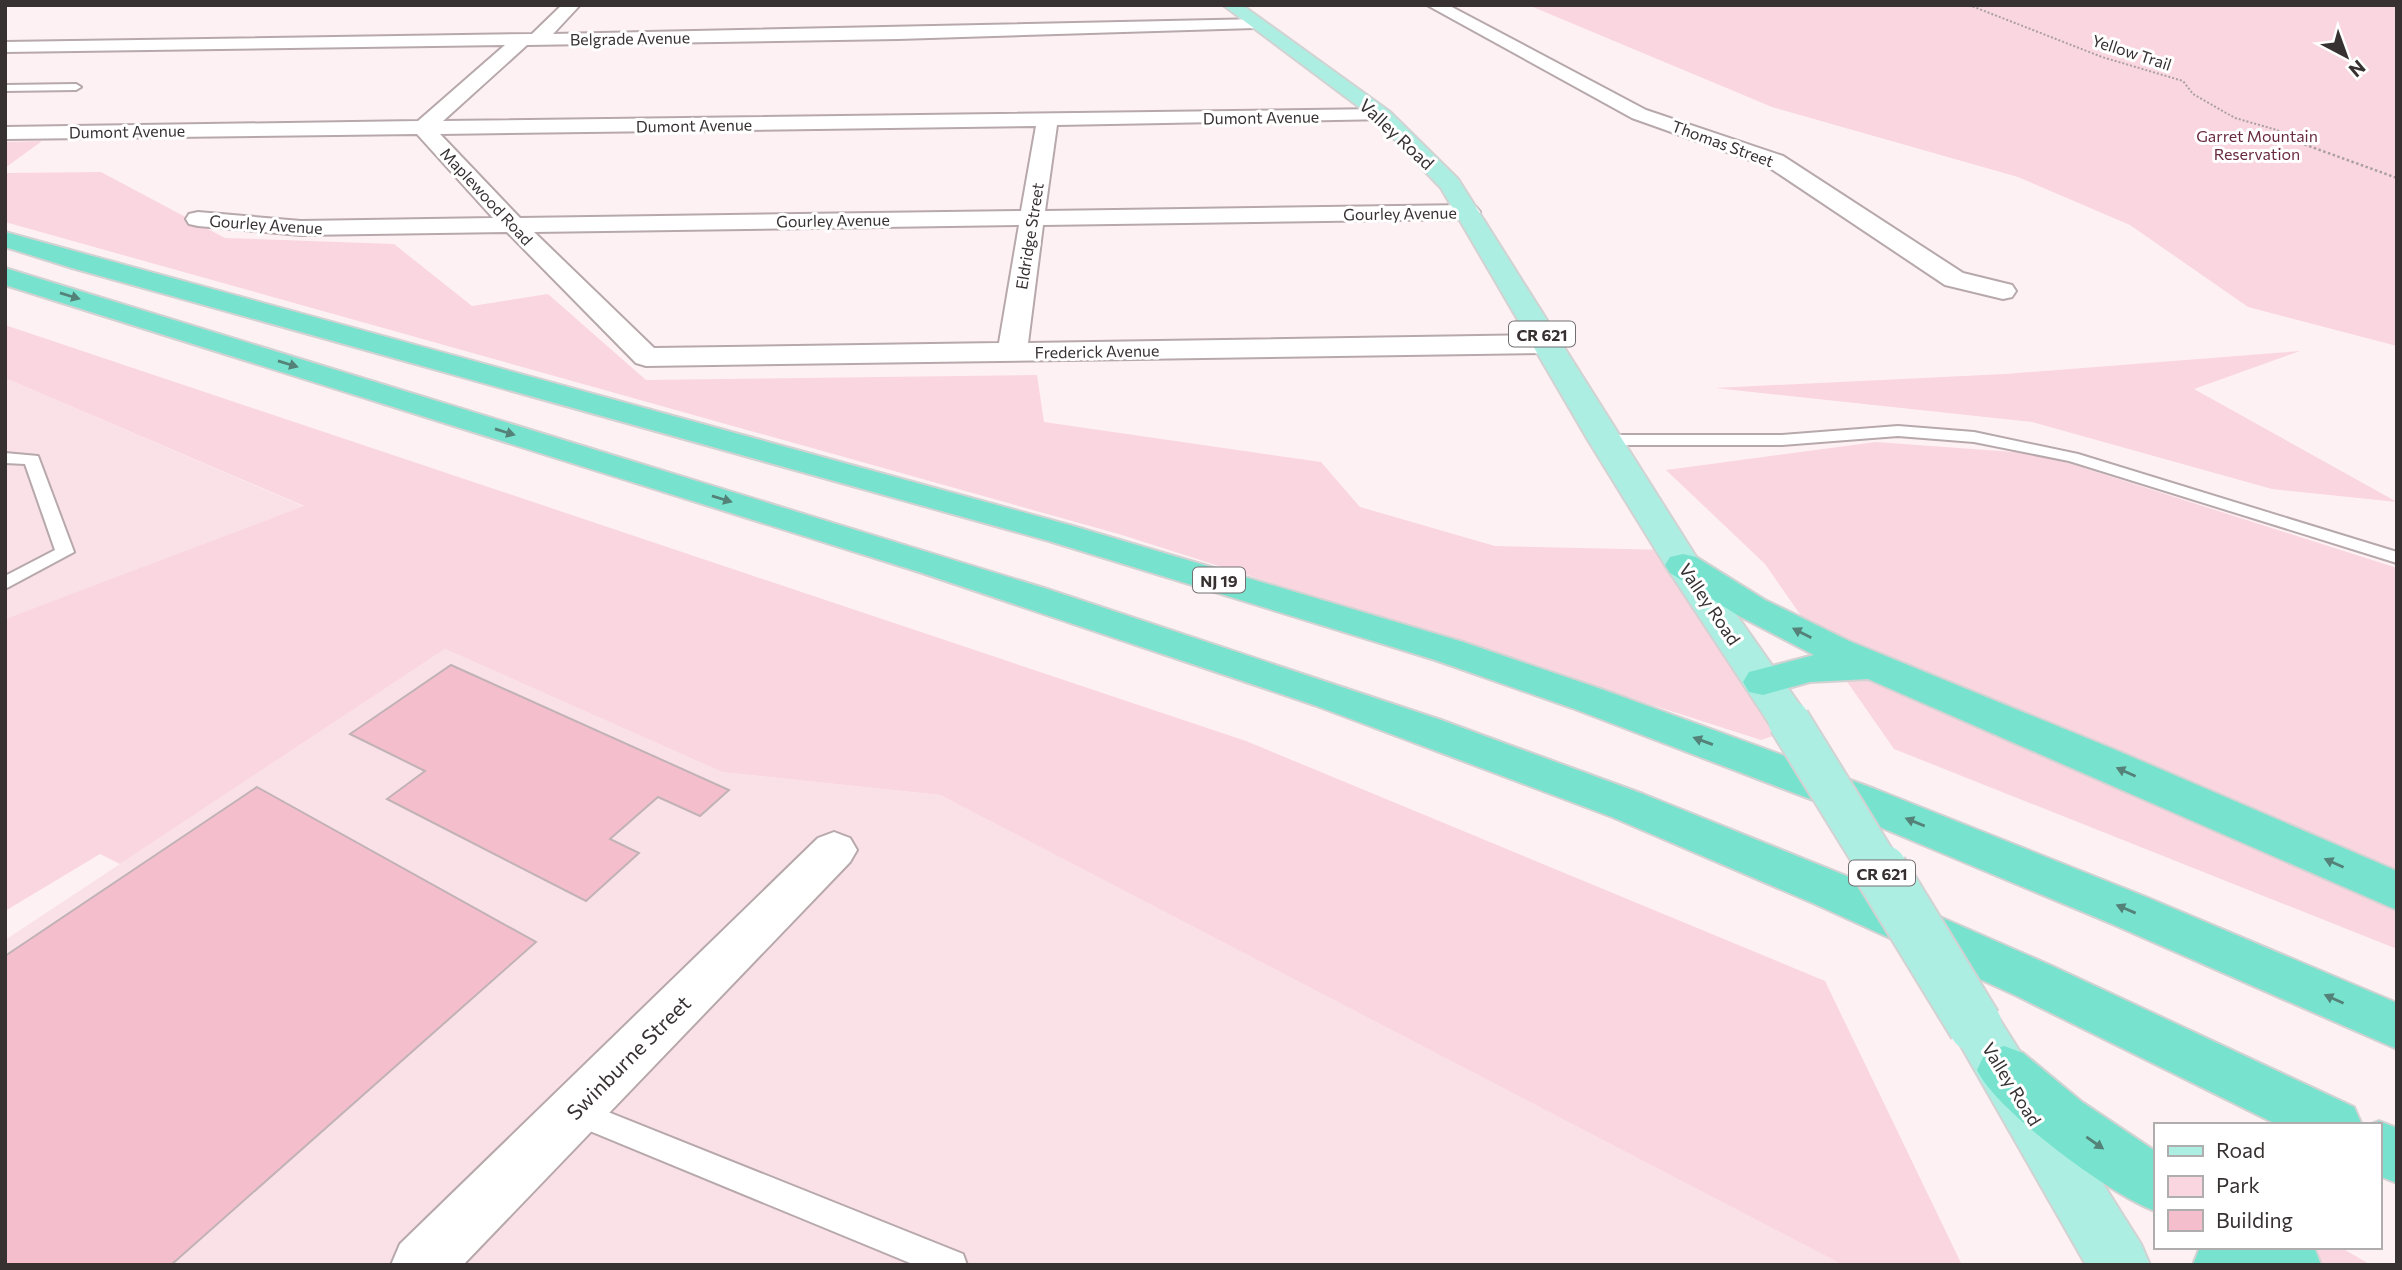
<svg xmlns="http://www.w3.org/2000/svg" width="2402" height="1270" viewBox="0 0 2402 1270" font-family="Commissioner,sans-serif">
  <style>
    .built { fill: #fae1e8 }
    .green { fill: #fad6e0 }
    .building { fill: #f4becd; stroke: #c1b2b6; stroke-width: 2 }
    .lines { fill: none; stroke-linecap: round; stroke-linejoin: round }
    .lane-casing { stroke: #b7a8ab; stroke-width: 4 }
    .street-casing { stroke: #b7a8ab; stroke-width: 4 }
    .primary-casing { stroke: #d3d2d2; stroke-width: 4 }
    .highway-casing { stroke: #d3d2d2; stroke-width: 4 }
    .path-far1 { stroke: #aaa0a2; stroke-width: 2; stroke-dasharray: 2 2; stroke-linecap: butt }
    .path { stroke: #aaa0a2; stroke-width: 2.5; stroke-dasharray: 2.5 2.5; stroke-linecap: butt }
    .lane { fill: #fff; fill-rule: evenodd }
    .street { fill: #fff; fill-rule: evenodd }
    .primary { fill: #adeee2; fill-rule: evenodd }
    .highway { fill: #77e3ce; fill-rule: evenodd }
    .primary-bridge-far1-casing { stroke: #d3d2d2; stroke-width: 45; stroke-linecap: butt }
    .primary-bridge-casing { stroke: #d3d2d2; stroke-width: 57; stroke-linecap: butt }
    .primary-bridge-far1 { stroke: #adeee2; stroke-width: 41 }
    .primary-bridge { stroke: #adeee2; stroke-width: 53 }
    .oneway { fill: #548178 }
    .labels { text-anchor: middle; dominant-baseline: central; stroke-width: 6; stroke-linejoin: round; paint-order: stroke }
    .far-street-label { font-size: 16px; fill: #373132; stroke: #fff }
    .far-park-label { font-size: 16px; fill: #692a40; stroke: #fff }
    .shield { fill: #fff; stroke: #736f70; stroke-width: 2 }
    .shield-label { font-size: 16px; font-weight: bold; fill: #373132 }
    .street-label { font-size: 18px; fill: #373132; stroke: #fff }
    .near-street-label { font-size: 21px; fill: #373132; stroke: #fff }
  </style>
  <rect width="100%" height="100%" fill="#fef1f4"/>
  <path class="built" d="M5 378 305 507 5 619Z
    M445 649 722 772 940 795 1843 1265H5V940Z"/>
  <path class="green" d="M1528 5H2397V346L2248 307 2130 225 2018 177 1772 107Z
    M42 141 5 168V142Z
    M101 172 225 238 394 244 472 306 548 294 646 380 1037 375 1044 422 1321 462 1360 507 1495 546 1670 550 1792 730 1761 740 1122 535 5 222V173Z
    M5 325 1246 741 1825 981 1962 1265H1843L940 795 722 772 445 649 120 864 100 854 5 911V619L304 506 5 378Z
    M2300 351 2194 389 2397 502 2272 489 2032 422 1715 388 2005 374Z
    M1876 442 2040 454 2397 568V949L1894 749 1765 564 1666 470Z
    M2234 1247H2340L2371 1265H2245Z"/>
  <path class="building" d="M451 665 729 790 700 816 658 797 610 839 639 853 586 901 387 799 425 771 350 734Z
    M257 787 536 942 171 1265H5V956Z"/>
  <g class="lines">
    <g class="lane-casing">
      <path id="lane" d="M5 85 76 84 81 87 76 90 5 91Z
        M1898 426 1974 432 2078 454 2397 552V563L2069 461 1974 442 1898 436 1782 445H1604L1596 440 1604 435H1782Z
        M5 453 38 456 74 552 5 589V576L55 550 25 464 5 463Z
        M578 1100 963 1254 967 1265H915L568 1122 564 1113 568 1104Z"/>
    </g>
    <g class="street-casing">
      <path id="street" d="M562 5H580L553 34 1261 19 1264 23 1255 28 898 39 527 45 443 121 1382 109 1392 115 1389 119 1057 125 1045 211 1468 205 1476 207 1480 212 1476 217 1468 219 1043 225 1028 343 1549 335 1559 338 1563 344 1559 350 1549 353 646 366 636 363 507 232 301 235 198 226 189 224 186 219 189 214 198 212 301 221 493 218 417 134 5 139V127L418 121 505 45 5 52V42L532 34ZM1036 126 1021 211 520 218 440 134ZM1019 225 999 343 654 348 534 232Z
        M1427 5H1448L1646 110 1783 156 1963 273 2012 285 2016 291 2012 297 2003 299 1945 285 1767 166 1632 118Z
        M834 832 850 838 857 850 850 862 463 1265H391L400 1244 818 838Z"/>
    </g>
    <g class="primary-casing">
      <path id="primary" d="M1223 5H1242L1389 111 1458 179 1700 563 1804 711 1810 721 1804 731 1789 735 1774 731 1665 565 1588 440 1441 188 1375 119Z
        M1975 1002 1993 1009 2141 1244 2150 1265H2086L1949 1025 1957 1009Z"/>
    </g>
    <g class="highway-casing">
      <path id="highway" d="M5 232 1073 526 1463 642 1601 689 1875 789 2146 897 2397 1003V1049L2112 924 1844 812 1572 708 1435 660 1049 541 72 268 5 247Z
        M5 268 1044 588 1441 720 1643 794 1849 877 2052 966 2354 1107 2362 1125H2278L2017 996 1815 904 1612 817 1314 705 919 572 5 285Z
        M1683 554 1696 557 1765 600 1849 641 2118 751 2397 871V910L1868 679 1810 682 1763 695 1749 692 1743 682 1749 672 1814 655 1739 616 1670 573 1665 565 1670 557Z
        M2004 1046 2023 1053 2082 1102 2155 1151V1211C2112 1196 1996 1111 1977 1070L1985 1053Z
        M2379 1121 2397 1128V1183L2379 1176V1125H2369Z
        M2200 1247H2314L2321 1265H2193Z"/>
    </g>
    <path class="path-far1" d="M1969 5 2102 57 2183 81 2193 94 2235 118 2277 130 2300 143"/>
    <path class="path" d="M2295 141 2397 178"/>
    <use href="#lane" class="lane"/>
    <use href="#street" class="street"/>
    <use href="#primary" class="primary"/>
    <use href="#highway" class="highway"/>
    <g class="primary-bridge-far1-casing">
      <path id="primary-bridge-far1" d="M1789 721 1882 872"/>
    </g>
    <g class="primary-bridge-casing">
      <path id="primary-bridge" d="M1881 871 1975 1025"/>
    </g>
    <use href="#primary-bridge-far1" class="primary-bridge-far1"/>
    <use href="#primary-bridge" class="primary-bridge"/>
  </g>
  <defs><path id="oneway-solid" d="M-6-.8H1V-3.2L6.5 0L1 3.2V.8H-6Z" transform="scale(1.75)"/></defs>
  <g class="oneway">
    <use href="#oneway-solid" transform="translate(70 296) rotate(17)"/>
    <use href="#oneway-solid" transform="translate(288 364) rotate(17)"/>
    <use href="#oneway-solid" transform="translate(505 432) rotate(17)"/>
    <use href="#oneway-solid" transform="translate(722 499) rotate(17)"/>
    <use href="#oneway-solid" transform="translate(1802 633) rotate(-153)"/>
    <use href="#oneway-solid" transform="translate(1703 741) rotate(-160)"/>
    <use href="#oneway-solid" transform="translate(2126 772) rotate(-156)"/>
    <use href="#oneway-solid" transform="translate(1915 822) rotate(-158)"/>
    <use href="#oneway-solid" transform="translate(2334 863) rotate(-156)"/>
    <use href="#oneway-solid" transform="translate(2126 909) rotate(-157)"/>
    <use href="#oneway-solid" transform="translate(2334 999) rotate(-156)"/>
    <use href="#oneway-solid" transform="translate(2095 1143) rotate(35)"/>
  </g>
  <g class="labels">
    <g class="far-street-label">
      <text transform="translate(630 38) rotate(-1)">Belgrade Avenue</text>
      <text transform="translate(2132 52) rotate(18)">Yellow Trail</text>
      <text transform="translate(1261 117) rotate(-1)">Dumont Avenue</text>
      <text transform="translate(694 125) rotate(-1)">Dumont Avenue</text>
      <text transform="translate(127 131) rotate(-1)">Dumont Avenue</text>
      <text transform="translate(1723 143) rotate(20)">Thomas Street</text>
      <text transform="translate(487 196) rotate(47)">Maplewood Road</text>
      <text transform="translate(1400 213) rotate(-1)">Gourley Avenue</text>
      <text transform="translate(833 220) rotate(-1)">Gourley Avenue</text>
      <text transform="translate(266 224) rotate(4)">Gourley Avenue</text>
      <text transform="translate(1029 236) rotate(-81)">Eldridge Street</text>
      <text transform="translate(1097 351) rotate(-1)">Frederick Avenue</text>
    </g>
    <g class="far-park-label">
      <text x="2257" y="135">Garret Mountain<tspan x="2257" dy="18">Reservation</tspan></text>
    </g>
    <g class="shield">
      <rect x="1509" y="321.5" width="66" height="25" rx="5"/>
      <rect x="1193" y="567.5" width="52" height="25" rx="5"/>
      <rect x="1849" y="860.5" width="66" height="25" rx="5"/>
    </g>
    <g class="shield-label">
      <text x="1542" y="334">CR 621</text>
      <text x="1219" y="580">NJ 19</text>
      <text x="1882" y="873">CR 621</text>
    </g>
    <g class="street-label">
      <text transform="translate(1397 134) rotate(43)">Valley Road</text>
      <text transform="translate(1710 604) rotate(56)">Valley Road</text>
      <text transform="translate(2012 1084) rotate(58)">Valley Road</text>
    </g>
    <g class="near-street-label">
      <text transform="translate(628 1057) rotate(-45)">Swinburne Street</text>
    </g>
  </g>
  <rect width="2402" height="1270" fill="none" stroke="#373132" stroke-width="14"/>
  <rect x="2154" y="1123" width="228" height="126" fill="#ffffff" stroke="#afadad" stroke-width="2"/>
  <rect x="2168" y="1146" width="35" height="10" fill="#adeee2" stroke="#afadad" stroke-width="2"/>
  <text x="2216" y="1158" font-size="21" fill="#373132">Road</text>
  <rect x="2168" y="1176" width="35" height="21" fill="#fad6e0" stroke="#afadad" stroke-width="2"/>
  <text x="2216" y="1193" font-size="21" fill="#373132">Park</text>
  <rect x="2168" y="1210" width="35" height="21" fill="#f4becd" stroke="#afadad" stroke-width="2"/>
  <text x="2216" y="1228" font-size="21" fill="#373132">Building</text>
  <g transform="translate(2346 56) rotate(139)" stroke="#ffffff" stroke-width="5" paint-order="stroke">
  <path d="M0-5L12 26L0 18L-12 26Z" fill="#373132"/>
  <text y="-10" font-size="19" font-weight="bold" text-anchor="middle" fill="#373132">N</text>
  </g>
</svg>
